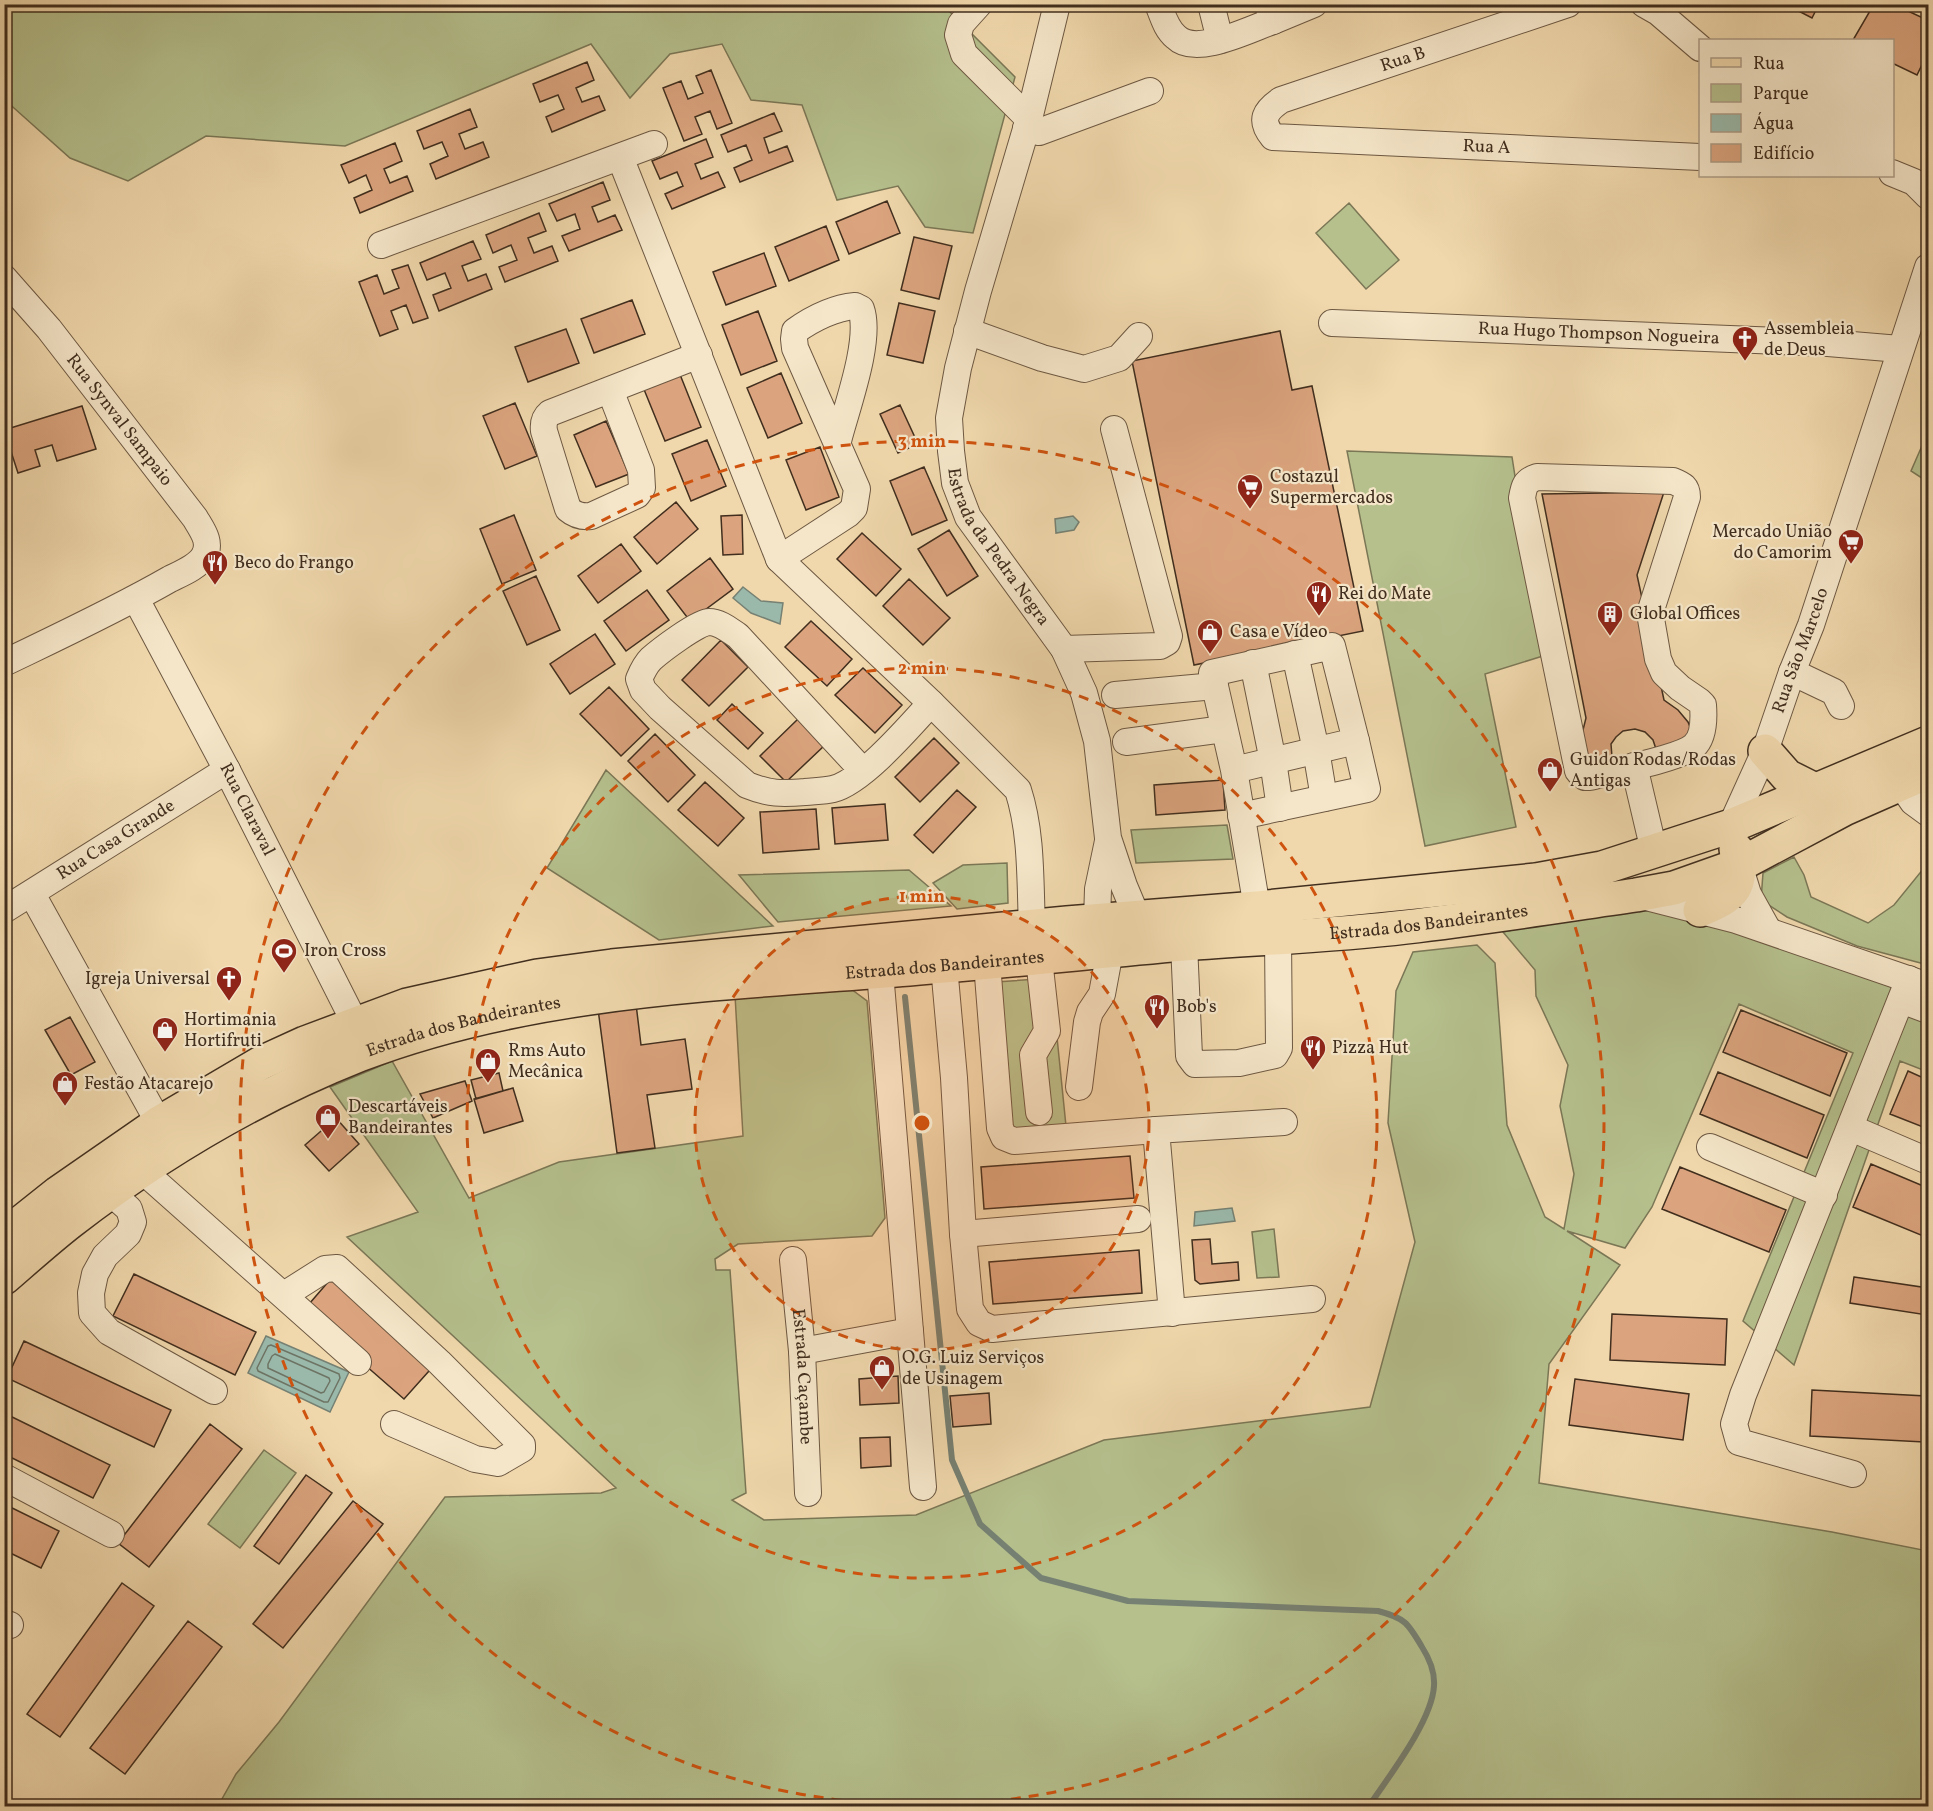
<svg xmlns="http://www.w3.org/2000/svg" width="1933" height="1811" viewBox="0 0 1933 1811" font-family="Vollkorn,serif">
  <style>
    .green { fill: #b5c08d; stroke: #7b7756; stroke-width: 1.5 }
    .water { fill: #9ab9ab; stroke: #768173; stroke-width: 1.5 }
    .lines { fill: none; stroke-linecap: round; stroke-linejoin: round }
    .shore { stroke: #6e7464; stroke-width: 1.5 }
    .stream { stroke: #768173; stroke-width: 6 }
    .building { fill: #dba47e; stroke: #412e1e; stroke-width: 1.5 }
    .minor-casing { stroke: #6d5842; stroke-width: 28 }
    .major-casing { stroke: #412e1e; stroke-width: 36 }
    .minor { stroke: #f5e6c9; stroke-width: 26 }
    .major { stroke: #f0d8ac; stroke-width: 33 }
    .ring { fill: none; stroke: #cf530f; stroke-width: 3; stroke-dasharray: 10 8 }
    .labels { text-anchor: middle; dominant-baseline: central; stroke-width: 4.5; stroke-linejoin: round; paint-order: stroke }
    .street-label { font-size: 18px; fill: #412e1e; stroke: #f5e6c9 }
    .poi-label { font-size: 18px; fill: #412e1e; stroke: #f5e6c9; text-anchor: start }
    .centre { fill: #cf530f; stroke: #f5e6c9; stroke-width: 3 }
    .ring-label { font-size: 18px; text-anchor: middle; font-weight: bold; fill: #cf530f; stroke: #f5e6c9; stroke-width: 4.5; stroke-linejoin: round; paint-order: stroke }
  </style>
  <rect width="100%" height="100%" fill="#f0d8ac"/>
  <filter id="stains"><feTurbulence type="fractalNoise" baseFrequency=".00333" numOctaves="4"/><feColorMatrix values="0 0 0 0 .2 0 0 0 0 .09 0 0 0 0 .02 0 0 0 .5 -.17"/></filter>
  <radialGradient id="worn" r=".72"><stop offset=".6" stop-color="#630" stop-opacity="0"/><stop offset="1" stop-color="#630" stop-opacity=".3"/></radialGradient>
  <path class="green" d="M5 4 943 5 1015 77 973 233 925 227 898 186 837 200 802 105 751 100 722 44 670 54 630 98 591 44 345 146 206 136 128 181 70 158 5 100Z
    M1349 203 1399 260 1366 289 1316 233Z
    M1928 432V482L1911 471Z
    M1347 451 1512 457 1543 656 1485 674 1516 827 1425 846Z
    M606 770 773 926 659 940 547 868Z
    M1227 825 1233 859 1136 863 1131 830Z
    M1794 857 1804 875 1811 897 1868 923 1894 905 1928 863V965L1857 946 1787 917 1761 900 1763 873Z
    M1007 863 1008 903 957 909 933 883 963 865Z
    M909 870 951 906 778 922 739 875Z
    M1647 907 1707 917 1928 993V1072L1900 1061 1794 1365 1743 1321 1853 1053 1739 1004 1652 1207 1625 1248 1567 1231 1620 1265 1549 1364 1539 1483 1832 1532 1928 1551V1806H218L236 1774 279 1722 445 1497 601 1493 616 1488 347 1237 418 1212 330 1087 392 1061 469 1198 559 1162 743 1136 735 995 851 989 867 1001 885 1218 872 1236 738 1244 715 1259 716 1270H730L746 1493 732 1500 764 1520 916 1515 1104 1440 1370 1407 1415 1242 1388 1123 1396 991 1413 952 1477 945 1495 963 1507 1125 1545 1217 1564 1229 1574 1174 1560 1106 1568 1065 1536 996 1535 970 1503 932 1607 910Z
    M1051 978 1066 1126 1013 1132 996 982Z
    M1274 1229 1279 1277 1257 1278 1252 1232Z
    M264 1450 296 1473 240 1548 208 1524Z"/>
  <path class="water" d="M1073 516 1079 522 1074 530 1056 533 1055 519Z
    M743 587 761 601 783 603 780 624 751 613 733 598Z
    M1232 1208 1235 1221 1194 1226 1195 1212Z
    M266 1336 349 1372 330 1412 248 1373Z"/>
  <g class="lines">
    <path class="shore" d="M271 1345 339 1374 340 1378 328 1402H324L258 1371 257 1368 268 1346Z
      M275 1354 329 1378 330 1381 324 1392 321 1393 268 1368V1364L272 1356Z"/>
    <path class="stream" d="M905 997 952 1460 980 1524 1041 1578 1128 1601 1378 1611C1405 1618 1408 1623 1422 1647 1429 1658 1435 1672 1434 1686 1432 1721 1389 1776 1369 1806"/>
  </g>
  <path class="building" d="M1785 4H1819L1812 18Z
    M1874 4H1893L1925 19 1928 12V52L1917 75 1892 63V40H1853Z
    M587 62 594 80 576 88 582 102 599 96 605 110 552 132 546 117 564 109 558 95 540 102 533 84Z
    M711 70 732 123 717 129 710 111 695 117 702 134 684 141 663 88 681 81 688 99 703 93 696 76Z
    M470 109 477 127 459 134 465 149 483 142 489 157 436 179 430 164 448 156 442 142 424 149 417 131Z
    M774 113 782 131 764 138 769 153 787 146 793 161 740 182 734 168 752 160 746 145 728 152 721 135Z
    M706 139 713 157 695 164 701 179 718 172 725 187 672 209 665 194 683 186 677 172 660 179 652 161Z
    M395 143 402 161 384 169 390 183 407 176 413 191 360 213 354 198 372 190 366 175 349 183 341 165Z
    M603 182 610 200 592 207 598 222 615 215 622 230 569 251 562 236 580 229 575 214 557 221 549 204Z
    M887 201 900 233 849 254 836 222Z
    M539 213 546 231 528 238 534 253 552 246 558 261 505 282 499 267 517 260 511 245 493 253 486 235Z
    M826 226 839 260 789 281 775 247Z
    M914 237 952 246 939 299 901 290Z
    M473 241 481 259 462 266 468 281 486 274 492 289 439 311 433 295 451 288 445 273 427 280 420 263Z
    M764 253 776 286 726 305 713 272Z
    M408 265 428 318 413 323 406 305 391 311 398 329 380 336 359 282 377 275 384 294 399 288 392 270Z
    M632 300 645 334 594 353 581 319Z
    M899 303 935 311 923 363 887 355Z
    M758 311 777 361 741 375 722 325Z
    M566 329 579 363 528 382 515 347Z
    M1280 331 1292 390 1312 386 1363 631 1194 665 1132 361Z
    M679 372 701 427 665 441 643 387Z
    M781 373 802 423 768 438 747 388Z
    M515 403 537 456 505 469 483 416Z
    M900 405 918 444 898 453 880 414Z
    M82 406 96 449 57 461 52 445 35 450 40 466 18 473 4 430Z
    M606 421 629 474 596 487 574 435Z
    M707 440 726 486 691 501 672 454Z
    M820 447 839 497 806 510 786 460Z
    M924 467 947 520 912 535 890 481Z
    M1664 492 1637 575 1664 700 1678 710 1688 722 1695 739 1656 749 1653 740 1645 732 1635 729 1623 731 1616 737 1611 744 1612 757 1579 762V746L1586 718 1542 494Z
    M676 502 698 529 657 564 634 537Z
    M514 515 536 570 502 584 480 529Z
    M742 515 743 554 723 555 721 516Z
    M949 530 978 576 947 596 918 549Z
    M862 533 901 569 876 596 837 559Z
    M621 544 641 571 598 603 578 576Z
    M710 558 733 589 690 621 667 591Z
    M536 576 560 630 527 645 503 591Z
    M909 579 950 618 923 645 883 606Z
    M647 590 669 620 626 651 604 621Z
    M811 621 852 659 827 686 785 647Z
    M595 634 615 664 570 694 550 664Z
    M721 640 748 667 709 706 682 680Z
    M863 668 902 705 875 733 835 695Z
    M609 687 649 729 621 756 580 714Z
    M732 704 763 733 748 749 717 720Z
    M799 718 825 745 786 782 760 756Z
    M655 734 695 775 668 802 628 761Z
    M934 738 959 763 920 802 895 777Z
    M1223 780 1225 810 1156 815 1154 785Z
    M705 782 744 818 718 846 678 810Z
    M957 790 976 807 933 853 914 835Z
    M885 804 888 840 835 844 832 808Z
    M816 809 819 849 763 853 760 812Z
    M636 1004 641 1045 685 1039 692 1089 647 1095 655 1148 617 1153 598 1009Z
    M1741 1010 1847 1053 1830 1096 1723 1052Z
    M70 1017 95 1062 71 1075 45 1030Z
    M1908 1071 1928 1080V1129L1890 1114Z
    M1718 1072 1824 1115 1807 1158 1700 1114Z
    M499 1073 503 1091 476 1099 471 1080Z
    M465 1081 472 1101 433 1118 420 1094Z
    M513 1088 523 1121 484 1133 474 1099Z
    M336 1118 359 1144 329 1171 305 1145Z
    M1130 1156 1134 1198 984 1209 981 1167Z
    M1871 1164 1928 1188V1238L1853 1207Z
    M1680 1167 1786 1210 1769 1252 1662 1209Z
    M1210 1239 1212 1264 1238 1262 1239 1280 1200 1284 1195 1280 1192 1240Z
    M1139 1250 1142 1293 993 1304 989 1262Z
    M134 1274 256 1332 235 1375 113 1316Z
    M335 1274 437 1362 404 1399 303 1311Z
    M1854 1277 1928 1288 1927 1315 1850 1303Z
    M1612 1314 1727 1319 1725 1365 1610 1360Z
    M24 1341 171 1410 154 1447 7 1378Z
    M898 1376 899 1403 860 1405 859 1379Z
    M1575 1379 1689 1394 1683 1440 1569 1425Z
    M1812 1390 1926 1396 1924 1442 1810 1436Z
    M989 1393 991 1424 953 1427 950 1396Z
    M4 1413 110 1465 93 1498 4 1454Z
    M210 1424 242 1449 149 1567 118 1543Z
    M890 1437 891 1466 861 1468 860 1438Z
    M306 1475 332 1493 279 1564 254 1546Z
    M353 1501 383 1524 283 1648 253 1624Z
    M4 1504 59 1531 41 1568 4 1550Z
    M122 1583 154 1606 60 1737 27 1714Z
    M188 1621 222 1647 125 1774 90 1748Z"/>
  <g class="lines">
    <g class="minor-casing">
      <g id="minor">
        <path d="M979 4 961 24 958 35 964 54 1029 119"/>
        <path id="s1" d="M1057 4 1029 119 978 291 958 368 949 418 951 451 955 483 968 517 1064 649 1084 693 1097 741 1108 838 1124 886 1137 917"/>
        <path d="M1158 4C1163 16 1166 29 1176 37 1196 57 1250 29 1273 21"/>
        <path d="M1211 4 1220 40"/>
        <path id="s2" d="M1568 4 1281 100C1265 111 1259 120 1273 137L1700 157"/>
        <path d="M1644 4 1658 12 1700 48"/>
        <path d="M1268 5 1273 21 1314 4"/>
        <path d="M1026 128 1039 132 1150 91"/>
        <path d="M620 157 779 559 931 703 1018 790C1032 833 1030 882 1032 927"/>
        <path d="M1892 173 1914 182 1928 196"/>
        <path d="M381 245 654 144"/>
        <path id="s3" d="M4 278 49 329 195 518C202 530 212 542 204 556 198 567 180 574 170 579 116 610 60 636 4 663"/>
        <path id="s4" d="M1332 323 1828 343 1900 349"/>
        <path d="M967 331 1042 358 1084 369 1119 358 1139 336"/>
        <path d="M610 390 641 470 642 488 637 495 591 516C581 517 575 515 568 509L544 431C543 423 544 418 550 413L699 355"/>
        <path d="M1537 477 1673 481C1683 485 1687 487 1687 497L1650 613 1658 659 1664 673 1680 688 1699 701 1703 705C1704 718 1704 737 1694 746 1679 759 1612 771 1590 777H1585L1578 771 1522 498C1524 486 1525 481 1537 477Z"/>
        <path d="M779 559 848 514 854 508 857 489 795 348 794 339 795 331C812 319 834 308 855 306L861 309C872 340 846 409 838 441"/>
        <path id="s5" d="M136 599 227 770 355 1023"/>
        <path d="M1064 649 1160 646 1167 642 1169 636 1114 429"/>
        <path d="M1295 654 1316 750 1324 798"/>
        <path d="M1253 663 1273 761 1280 808"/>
        <path d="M1792 672 1834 692 1841 706"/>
        <path d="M1115 695 1215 686"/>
        <path d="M1126 742 1224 729"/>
        <path d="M1634 766 1654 851"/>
        <path d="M1234 770 1356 741 1332 646 1212 673 1234 770 1257 908"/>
        <path d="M863 771 738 636C729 630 720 622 709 622 698 622 660 651 651 659 645 665 642 672 639 679L643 690 660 708 747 785C769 794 782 794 805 792 814 791 824 791 833 789 862 782 910 726 931 703"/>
        <path d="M1900 783 1913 802 1928 813"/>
        <path d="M1241 816 1367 789 1356 741"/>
        <path id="s6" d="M1731 826 1765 751 1792 672 1811 625 1928 267"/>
        <path d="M1739 865 1748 894 1768 930"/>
        <path d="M32 894 159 1123"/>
        <path d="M1646 897 1736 920 1928 986"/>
        <path id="s7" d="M4 910 227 770"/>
        <path d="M1097 921 1098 889 1108 841"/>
        <path d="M1184 944 1189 1056 1195 1064 1239 1063 1275 1055 1279 1048 1278 937"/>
        <path d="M1039 959 1047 1031 1033 1055 1039 1112"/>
        <path d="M987 963 1000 1128 1004 1137 1014 1141 1156 1130"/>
        <path d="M944 966 954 1078 963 1234 970 1309 979 1323 992 1329 1312 1299"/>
        <path d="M880 972 923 1487"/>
        <path d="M1901 1000 1928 1010"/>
        <path d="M1079 1087 1087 1022 1090 1012 1102 994 1110 951"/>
        <path d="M1851 1128 1928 1161"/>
        <path d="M1710 1147 1824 1195"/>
        <path d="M143 1171 358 1362"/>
        <path d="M111 1193 129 1209 133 1222 128 1234 105 1256 95 1274 91 1293 92 1313 109 1332 214 1391"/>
        <path d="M963 1234 1138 1219"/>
        <path id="s8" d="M793 1260 802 1351 808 1493"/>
        <path d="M284 1295 325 1269 337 1268 439 1362 522 1445V1449L498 1463 475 1459 394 1424"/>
        <path d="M1172 1313 1156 1130 1284 1122"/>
        <path d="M802 1351 910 1331"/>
        <path d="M1853 1474 1739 1442 1734 1424 1743 1395 1909 979"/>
        <path d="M4 1477 111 1534"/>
        <path d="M4 1623 10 1625"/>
      </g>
    </g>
    <g class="major-casing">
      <g id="major">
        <path d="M1765 751 1787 776 1817 791"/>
        <path d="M1700 910C1734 896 1744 888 1736 849"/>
        <path d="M4 1236 58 1193 159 1123 261 1063 305 1043 407 1005 537 976 612 966 1067 923 1257 908 1536 880 1602 868 1731 826 1928 743"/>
        <path id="s9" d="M4 1278C26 1259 47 1240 70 1222 158 1154 256 1096 359 1055 534 988 725 984 909 969 1001 962 1092 952 1183 944 1257 938 1332 936 1406 927 1483 918 1559 906 1636 895L1674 888 1739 865 1844 809 1928 772"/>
      </g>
    </g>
    <use href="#minor" class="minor"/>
    <use href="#major" class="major"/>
  </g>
  <circle cx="922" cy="1123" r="227" fill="#cf530f" fill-opacity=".12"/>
  <g class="ring">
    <circle cx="922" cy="1123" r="227"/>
    <circle cx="922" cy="1123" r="455"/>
    <circle cx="922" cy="1123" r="682"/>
  </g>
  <defs>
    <g id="church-pin" transform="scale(1.35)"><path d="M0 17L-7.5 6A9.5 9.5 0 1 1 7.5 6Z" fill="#8f2418" stroke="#f5e6c9"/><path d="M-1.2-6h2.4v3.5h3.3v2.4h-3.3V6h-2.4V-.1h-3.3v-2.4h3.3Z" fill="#fff"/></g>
    <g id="supermarket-pin" transform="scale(1.35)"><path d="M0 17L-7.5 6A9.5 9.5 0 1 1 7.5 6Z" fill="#8f2418" stroke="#f5e6c9"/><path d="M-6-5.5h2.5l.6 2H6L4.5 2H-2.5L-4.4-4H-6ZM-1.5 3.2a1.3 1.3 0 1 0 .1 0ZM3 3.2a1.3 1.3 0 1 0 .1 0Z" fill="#fff"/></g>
    <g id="restaurant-pin" transform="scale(1.35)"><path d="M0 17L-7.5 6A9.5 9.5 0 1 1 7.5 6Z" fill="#8f2418" stroke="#f5e6c9"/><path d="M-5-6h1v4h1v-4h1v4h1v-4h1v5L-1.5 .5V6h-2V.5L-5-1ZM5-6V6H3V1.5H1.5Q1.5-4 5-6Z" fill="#fff"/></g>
    <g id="building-pin" transform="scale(1.35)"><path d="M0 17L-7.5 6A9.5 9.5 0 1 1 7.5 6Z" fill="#8f2418" stroke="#f5e6c9"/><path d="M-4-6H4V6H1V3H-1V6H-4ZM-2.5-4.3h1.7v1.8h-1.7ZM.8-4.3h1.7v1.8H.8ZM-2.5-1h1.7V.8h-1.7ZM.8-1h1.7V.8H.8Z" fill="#fff"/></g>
    <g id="shop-pin" transform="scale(1.35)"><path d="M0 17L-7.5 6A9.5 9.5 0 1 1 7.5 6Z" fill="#8f2418" stroke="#f5e6c9"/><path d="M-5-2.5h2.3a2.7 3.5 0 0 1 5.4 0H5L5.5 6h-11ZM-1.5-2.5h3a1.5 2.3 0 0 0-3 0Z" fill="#fff"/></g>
    <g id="stadium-pin" transform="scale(1.35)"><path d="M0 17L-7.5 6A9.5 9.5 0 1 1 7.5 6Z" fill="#8f2418" stroke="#f5e6c9"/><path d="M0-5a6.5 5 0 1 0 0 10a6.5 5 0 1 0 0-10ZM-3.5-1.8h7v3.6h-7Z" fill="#fff"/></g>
  </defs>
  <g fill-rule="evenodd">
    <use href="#church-pin" x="1745" y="339"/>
    <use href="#supermarket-pin" x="1250" y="487"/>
    <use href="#supermarket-pin" x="1851" y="542"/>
    <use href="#restaurant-pin" x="215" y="563"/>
    <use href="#restaurant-pin" x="1319" y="594"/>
    <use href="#building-pin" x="1610" y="614"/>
    <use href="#shop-pin" x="1210" y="632"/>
    <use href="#shop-pin" x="1550" y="770"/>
    <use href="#stadium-pin" x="284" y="951"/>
    <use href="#church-pin" x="229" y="979"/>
    <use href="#restaurant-pin" x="1157" y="1007"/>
    <use href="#shop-pin" x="165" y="1030"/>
    <use href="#restaurant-pin" x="1313" y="1048"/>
    <use href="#shop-pin" x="488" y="1061"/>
    <use href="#shop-pin" x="65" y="1084"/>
    <use href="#shop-pin" x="328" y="1117"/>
    <use href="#shop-pin" x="882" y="1368"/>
  </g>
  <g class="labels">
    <g class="street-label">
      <text transform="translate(1403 60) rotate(-18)">Rua B</text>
      <text stroke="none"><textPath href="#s2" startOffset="562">Rua A</textPath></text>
      <text stroke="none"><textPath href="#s4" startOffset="267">Rua Hugo Thompson Nogueira</textPath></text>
      <text stroke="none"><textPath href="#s3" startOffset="183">Rua Synval Sampaio</textPath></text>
      <text stroke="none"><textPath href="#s1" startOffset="570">Estrada da Pedra Negra</textPath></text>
      <text stroke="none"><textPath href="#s6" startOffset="189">Rua São Marcelo</textPath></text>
      <text stroke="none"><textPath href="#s5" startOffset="238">Rua Claraval</textPath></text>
      <text stroke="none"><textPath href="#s7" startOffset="132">Rua Casa Grande</textPath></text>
      <text stroke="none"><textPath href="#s9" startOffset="1502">Estrada dos Bandeirantes</textPath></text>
      <text stroke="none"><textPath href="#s9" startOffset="1016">Estrada dos Bandeirantes</textPath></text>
      <text stroke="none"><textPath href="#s9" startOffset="530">Estrada dos Bandeirantes</textPath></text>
      <text stroke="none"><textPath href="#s8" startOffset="117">Estrada Caçambe</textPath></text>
    </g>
    <g class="poi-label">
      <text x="1764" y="329">Assembleia<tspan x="1764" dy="21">de Deus</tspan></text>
      <text x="1270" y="477">Costazul<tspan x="1270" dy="21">Supermercados</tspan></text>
      <text x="1832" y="532" text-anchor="end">Mercado União<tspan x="1832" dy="21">do Camorim</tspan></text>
      <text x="234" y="563">Beco do Frango</text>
      <text x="1338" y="594">Rei do Mate</text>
      <text x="1630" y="614">Global Offices</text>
      <text x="1230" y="632">Casa e Vídeo</text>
      <text x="1570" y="760">Guidon Rodas/Rodas<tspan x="1570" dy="21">Antigas</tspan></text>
      <text x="304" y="951">Iron Cross</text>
      <text x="210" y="979" text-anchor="end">Igreja Universal</text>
      <text x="1176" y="1007">Bob's</text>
      <text x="184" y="1020">Hortimania<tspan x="184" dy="21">Hortifruti</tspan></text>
      <text x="1332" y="1048">Pizza Hut</text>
      <text x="508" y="1051">Rms Auto<tspan x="508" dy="21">Mecânica</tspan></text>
      <text x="84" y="1084">Festão Atacarejo</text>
      <text x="348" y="1107">Descartáveis<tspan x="348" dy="21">Bandeirantes</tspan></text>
      <text x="902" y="1358">O.G. Luiz Serviços<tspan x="902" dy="21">de Usinagem</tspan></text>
    </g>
  </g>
  <circle cx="922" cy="1123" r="9" class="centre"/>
  <g class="ring-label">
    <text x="922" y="447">3 min</text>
    <text x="922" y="674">2 min</text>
    <text x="922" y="902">1 min</text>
  </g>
  <rect width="1933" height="1811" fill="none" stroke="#f0d8ac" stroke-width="24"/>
  <rect x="6" y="6" width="1921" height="1799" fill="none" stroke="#412e1e" stroke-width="3"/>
  <rect x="12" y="12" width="1909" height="1787" fill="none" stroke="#412e1e" stroke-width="1.5"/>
  <rect x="1699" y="39" width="195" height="138" fill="#f5e6c9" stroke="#ad9c85" stroke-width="1.5"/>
  <rect x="1711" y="58" width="30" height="9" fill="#f0d8ac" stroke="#ad9c85" stroke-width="1.5"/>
  <text x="1753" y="69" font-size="18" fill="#412e1e">Rua</text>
  <rect x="1711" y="84" width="30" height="18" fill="#b5c08d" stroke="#ad9c85" stroke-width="1.5"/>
  <text x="1753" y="99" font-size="18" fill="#412e1e">Parque</text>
  <rect x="1711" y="114" width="30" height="18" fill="#9ab9ab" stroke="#ad9c85" stroke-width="1.5"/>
  <text x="1753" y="129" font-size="18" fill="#412e1e">Água</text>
  <rect x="1711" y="144" width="30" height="18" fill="#dba47e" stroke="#ad9c85" stroke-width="1.5"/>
  <text x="1753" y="159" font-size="18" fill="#412e1e">Edifício</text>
  <rect width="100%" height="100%" filter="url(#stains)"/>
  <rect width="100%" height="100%" fill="url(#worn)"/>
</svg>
